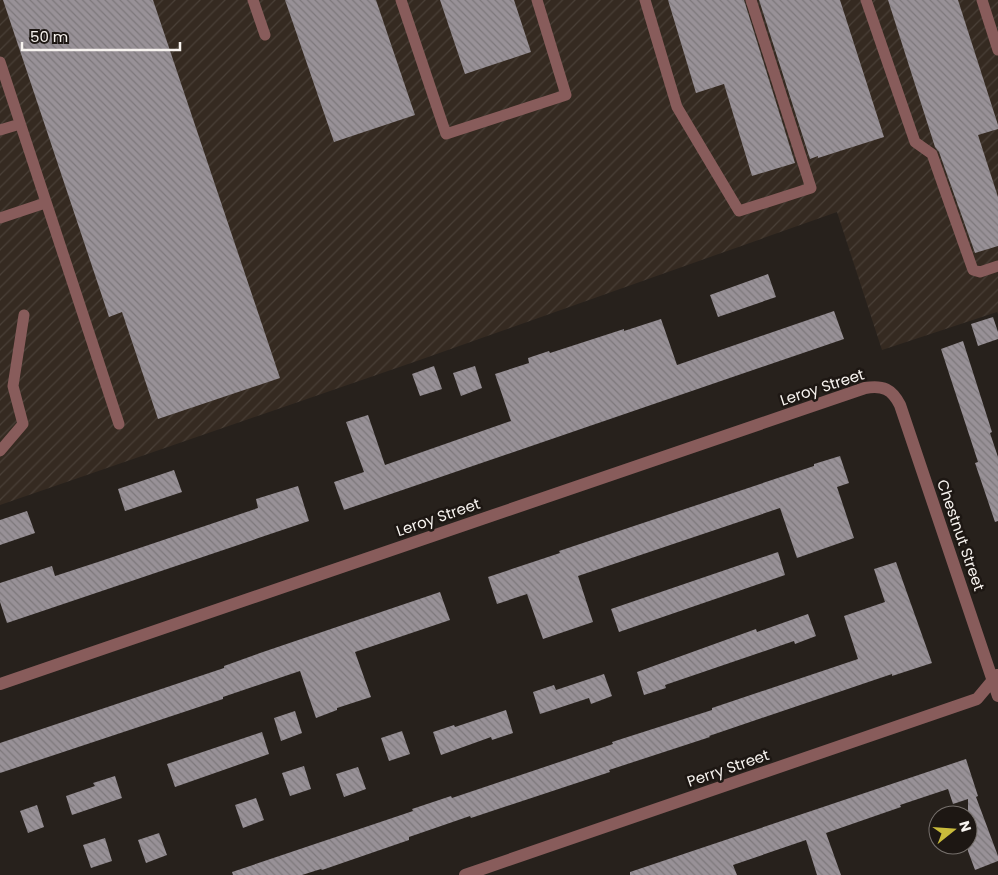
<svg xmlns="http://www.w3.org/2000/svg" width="998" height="875" viewBox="0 0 998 875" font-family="Poppins,sans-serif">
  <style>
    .industrial { fill: url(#industrial-furrows) }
    .building { fill: url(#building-back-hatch) }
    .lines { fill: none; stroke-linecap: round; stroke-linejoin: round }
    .lane { stroke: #885c5b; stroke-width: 11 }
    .street { stroke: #885c5b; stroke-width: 12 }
    .labels { text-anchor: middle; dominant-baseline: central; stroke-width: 5; stroke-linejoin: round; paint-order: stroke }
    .street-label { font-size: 15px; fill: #f8f4f0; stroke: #1d1713 }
  </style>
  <defs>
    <pattern id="industrial-furrows" width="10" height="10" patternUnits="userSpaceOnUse" patternTransform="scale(1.25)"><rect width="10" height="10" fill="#352a21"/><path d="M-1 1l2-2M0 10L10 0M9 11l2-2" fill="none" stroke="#493f37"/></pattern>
    <pattern id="building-back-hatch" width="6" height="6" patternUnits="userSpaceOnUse" patternTransform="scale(1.25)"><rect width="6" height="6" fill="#989197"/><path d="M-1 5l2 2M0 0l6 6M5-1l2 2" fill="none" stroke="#7d787b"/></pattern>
  </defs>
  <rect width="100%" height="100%" fill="#27211c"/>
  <path class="industrial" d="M0 0H998V314L997 312 882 350 837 212 414 362 0 505Z"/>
  <path class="building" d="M3 0H153L280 378 158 419 122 312 109 317Z
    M285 0H376L415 115 334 142Z
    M440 0H514L531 52 465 74Z
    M668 0H744L795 163 752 176 724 84 696 93Z
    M759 0H840L884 137 818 158V156L810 159Z
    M888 0H958L998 125V129L978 135 998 197V246L975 253 939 152 935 147Z
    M768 274 776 297 718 317 710 295Z
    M834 311 844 339 344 510 334 482 364 472 346 422 368 415 385 465 511 421 495 374 529 363 528 358 549 351 550 353 624 329V331L661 319 677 365Z
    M993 317 998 332V339L978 346 971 324Z
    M963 341 992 432 990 433 998 457V521L995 522 975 463 978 462 941 349Z
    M434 366 442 389 420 396 412 374Z
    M475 366 482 388 461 396 453 373Z
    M840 456 849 483 837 487 854 538 797 558 780 508 578 576 593 622 543 639 527 594 497 604 488 577 560 553 559 551 814 466V464Z
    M174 470 182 492 125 511 118 489Z
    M298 486 309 521 7 623 0 602V583L52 566 55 576 101 561 258 508 256 499Z
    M27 511 35 533 0 545V520Z
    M778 552 785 575 619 632 611 609Z
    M896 562 932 663 892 676V674L709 736 710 737 609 770 610 772 471 818 470 816 409 837V840L322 870 321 869 302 875H233L232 872 413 811 412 809 451 796 452 798 613 744 612 742 712 710V708L858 659 844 616 885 602 874 569Z
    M440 592 450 620 355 652 371 697 337 708V710L316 718 300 671 223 697V699L0 773V743L224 668V666L260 653Z
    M808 614 816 636 795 644 794 641 665 685 666 688 644 695 637 672 756 629 757 632Z
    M604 674 612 696 591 704 589 698 540 714 533 692 554 685 556 690Z
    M506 710 513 733 492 740 491 737 441 755 433 732 454 725 455 727Z
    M295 711 302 733 281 741 274 718Z
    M402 731 410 754 389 761 381 738Z
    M262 732 269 754 175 787 167 764Z
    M966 759 978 796 976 797 998 856V861L975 870 968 851V799L953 804 948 789 900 805 901 807 826 833 841 875H817L806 840 733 865 737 875H630V872Z
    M304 766 311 789 290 796 282 773Z
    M358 767 366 789 344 797 336 774Z
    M115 776 122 798 72 815 66 796 95 786 93 783Z
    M256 798 264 820 243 828 235 805Z
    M37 805 44 827 28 833 20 811Z
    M159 833 167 855 146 863 138 840Z
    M105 838 112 861 91 868 83 845Z"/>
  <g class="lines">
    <path class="lane" d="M253 0 265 35
      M401 0 446 134 566 95 537 0
      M645 0 677 107 739 211 811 188 751 0
      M866 0 915 142 932 154 973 270 980 272 998 266
      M982 0 998 50
      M0 62 119 424
      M0 130 20 124
      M0 218 45 203
      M0 451 23 424 13 386 24 315"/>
    <path class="street" d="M0 684 865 388C883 385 892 389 900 405L998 696
      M465 875 974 700 977 699 997 675"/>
  </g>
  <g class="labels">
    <g class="street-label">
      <text transform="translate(822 387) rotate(-18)">Leroy Street</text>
      <text transform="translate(438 517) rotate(-19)">Leroy Street</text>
      <text transform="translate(961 535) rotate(71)">Chestnut Street</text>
      <text transform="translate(728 768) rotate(-19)">Perry Street</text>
    </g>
  </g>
  <g transform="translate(953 830) rotate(73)"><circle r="24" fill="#1d1713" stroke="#756f6b"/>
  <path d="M0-4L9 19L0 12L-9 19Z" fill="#c9bb3b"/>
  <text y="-8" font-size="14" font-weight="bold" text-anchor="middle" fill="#f8f4f0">N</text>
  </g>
  <path d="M22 42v8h158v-8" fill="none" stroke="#f8f4f0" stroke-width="2.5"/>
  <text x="30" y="42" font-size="15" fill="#f8f4f0" stroke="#1d1713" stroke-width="4" paint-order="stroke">50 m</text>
</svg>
